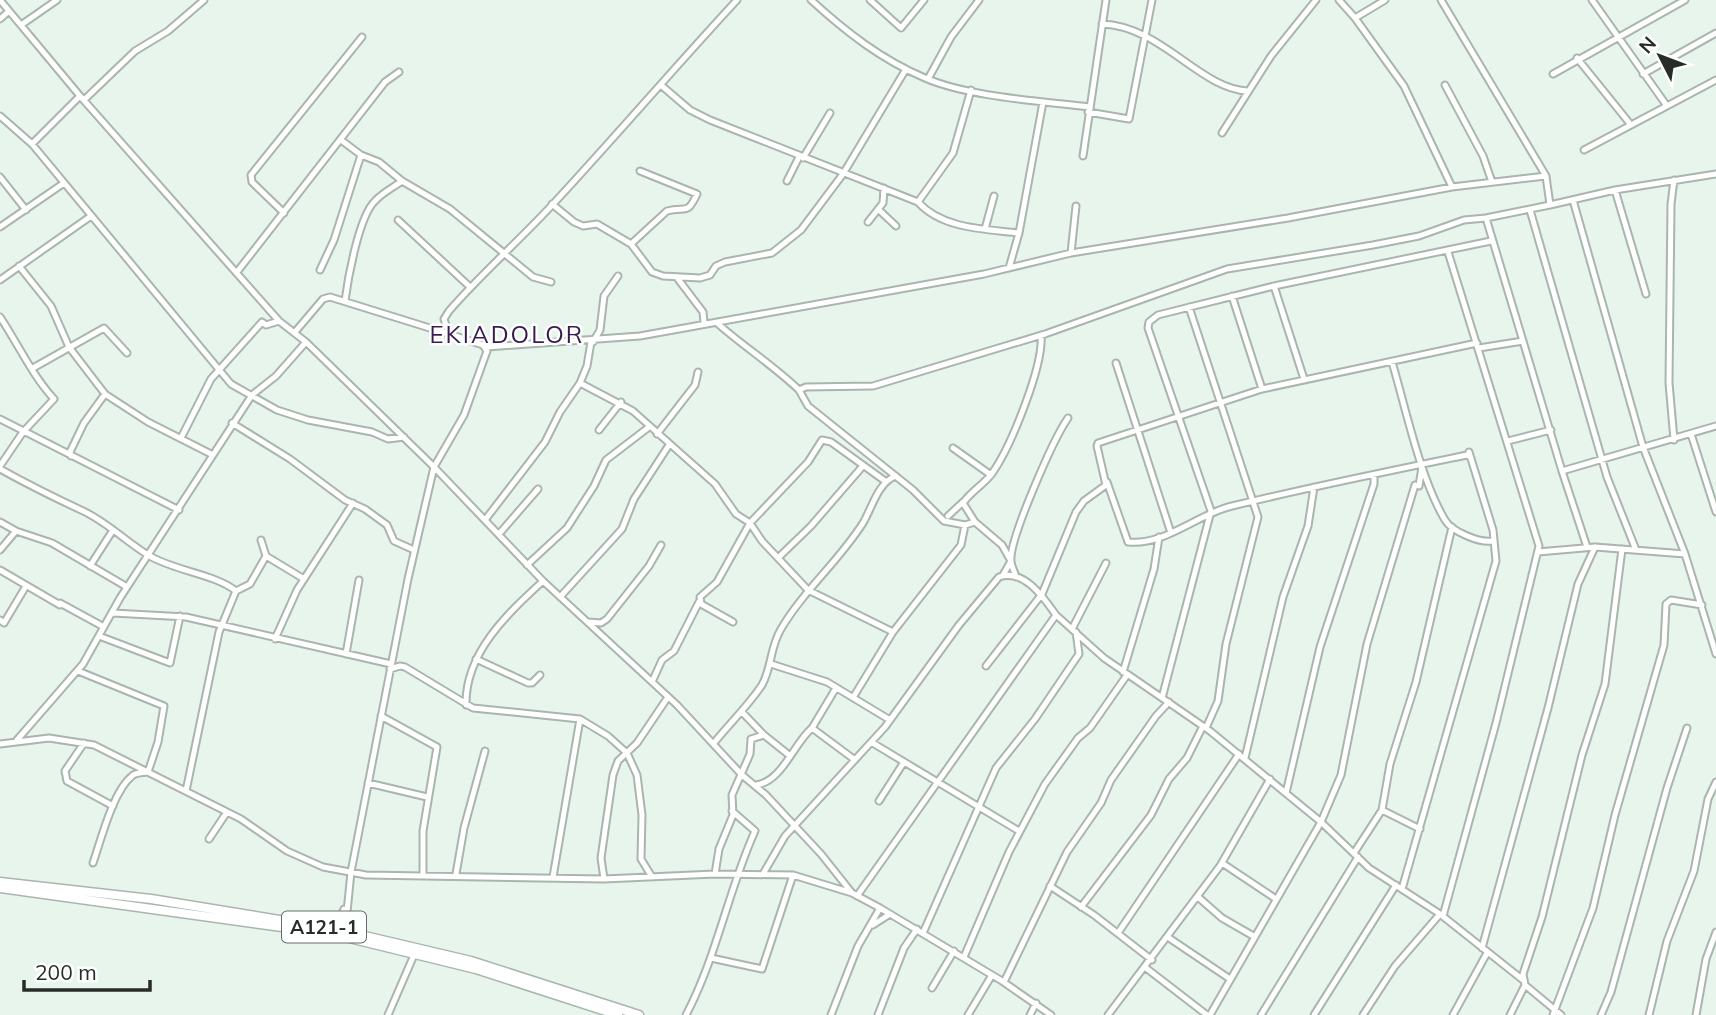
<svg xmlns="http://www.w3.org/2000/svg" width="1716" height="1015" viewBox="0 0 1716 1015" font-family="Mulish,sans-serif">
  <style>
    .lines { fill: none; stroke-linecap: round; stroke-linejoin: round }
    .minor-casing { stroke: #a9b5ad; stroke-width: 9 }
    .highway-casing { stroke: #a9b5ad; stroke-width: 11 }
    .minor { stroke: #fff; stroke-width: 5 }
    .highway { stroke: #fff; stroke-width: 8 }
    .labels { text-anchor: middle; dominant-baseline: central; stroke-width: 5; stroke-linejoin: round; paint-order: stroke }
    .shield { fill: #fcfffd; stroke: #676b69; stroke-width: 2 }
    .shield-label { font-size: 19px; font-weight: bold; fill: #272c29 }
    .quarter-label { font-size: 24px; letter-spacing: 2px; fill: #3b1a52; stroke: #fcfffd }
  </style>
  <rect width="100%" height="100%" fill="#e8f5ed"/>
  <g class="lines">
    <g class="minor-casing">
      <path id="minor" d="M0 0 80 96 279 321 306 342 434 467 408 579 351 872 345 932
        M737 0C675 67 616 136 554 203 520 240 482 273 449 311L444 319 449 334 483 345 487 351 464 415 434 467 543 581 677 705 742 775 766 795 821 854 852 893
        M811 0C846 32 882 60 925 78 969 97 1041 101 1089 107
        M870 0 901 28 924 0
        M1339 0 1355 18
        M1385 0 1355 18 1404 86 1452 187
        M1441 0 1546 176
        M1592 0 1667 106
        M0 19 9 11
        M1102 24C1161 26 1199 88 1247 91
        M21 25 57 0
        M1577 58 1631 125
        M1553 74 1685 0
        M1643 74 1716 33
        M928 79 951 37 979 0
        M1445 85 1483 156 1492 182
        M662 86 690 110 710 120 918 202C942 229 985 229 1019 233
        M84 100 135 51 168 31 204 0
        M1088 112 1129 119 1152 0
        M0 116 32 144 231 384 277 410 308 420 372 432 388 439 404 437
        M1222 133 1271 56 1316 0
        M341 140 361 155 379 162 402 181 450 209 533 277 551 282
        M32 144 80 96
        M1584 150 1716 80
        M1083 156 1106 0
        M803 158 830 113
        M0 177 26 210
        M787 181 799 157
        M1615 190 1646 294
        M1573 200 1643 447 1685 554 1716 654
        M918 202 953 153 971 90
        M552 204 574 222 583 226 597 224 631 244 652 272 663 276 700 278 710 275 716 266 725 262 772 253 801 230 843 174 906 69
        M1550 205 1486 218 1562 471
        M878 209 896 226
        M1530 210 1607 477 1636 550
        M284 213 252 182 251 175 362 37
        M398 220 470 287
        M868 222 883 203 884 188
        M0 227 64 183
        M985 229 994 196
        M631 244 667 211C686 206 687 216 697 194L640 171
        M1071 253 1076 206
        M19 266 51 306 69 347 105 394
        M1009 268 1019 233 1043 102
        M320 270 334 240 361 155
        M237 272 385 82 399 72
        M678 279 703 312 704 322
        M0 280 91 216
        M1232 296 1262 389
        M345 301C348 278 359 216 375 201 382 193 394 187 402 181
        M1189 307 1258 517 1226 644 1218 701 1206 728
        M0 317C18 344 32 375 54 399L23 432 0 466
        M717 323C744 347 773 365 799 390
        M295 332 323 299 330 297 449 334
        M593 342 600 330 604 296 618 276
        M487 347 640 336 984 274 1071 253 1288 218 1452 187 1546 176 1550 205 1615 190 1716 174
        M1479 348 1523 341
        M1392 362C1406 409 1420 478 1445 520 1452 532 1480 543 1492 541
        M1116 363 1170 530
        M33 368 104 328 127 353
        M1304 379 1274 286 1491 241
        M580 383 633 411 715 484 736 514 750 523 762 541 808 590 893 632
        M0 419 179 510
        M232 423 290 459 345 500 365 509 387 525 394 541 414 550
        M599 430 621 402
        M657 434 695 385 698 372
        M1691 434 1716 512
        M181 438 211 379 262 322 266 325 279 321
        M1674 440 1669 383 1671 204 1674 180
        M1508 441 1551 430
        M953 448 991 475
        M71 456 70 452 84 423 105 394 148 422 213 455
        M0 469C27 484 53 497 81 510 106 521 125 541 148 555 174 571 215 574 236 591
        M1107 482 1128 542C1165 546 1197 514 1232 506 1310 487 1389 471 1467 455L1470 457
        M1415 485 1367 644 1341 775 1321 822 1369 868 1440 914 1523 980
        M1419 486 1422 467
        M948 516 963 502
        M485 520 545 442 560 412 580 383 587 366 591 342
        M0 522 16 531 52 543 127 587
        M975 522 963 503C971 491 985 484 993 472 1011 446 1044 365 1041 335
        M499 534 538 489
        M261 540 266 556 304 579
        M1587 547 1562 471 1716 426
        M0 550 16 531
        M1538 552 1595 547 1685 554
        M779 557 811 526 862 467
        M527 565 567 528 594 486 606 460 649 427
        M90 566 113 530
        M0 570 60 605
        M1003 575 1011 561 1002 545 975 522 965 525 944 521 913 490 808 406 799 390 806 387 873 386 1045 334 1227 269 1373 245 1419 236 1464 220 1486 218
        M1016 577C1015 572 1011 566 1011 561 1009 539 1054 438 1068 418
        M560 597 622 529 634 499 669 445
        M60 603 104 627
        M113 613 186 617 391 664
        M0 620 4 623 26 586
        M588 622 601 623 607 619 649 566 661 545
        M733 622 701 604 700 597 717 582 750 523 808 462 822 440 831 442 885 481
        M1072 629 1106 563
        M99 636 170 663 180 616
        M275 639 297 590 353 503
        M346 654 359 580
        M476 659 528 683H532L540 675
        M771 664 827 682 890 720
        M986 666 1042 594 1076 512 1084 501 1106 485 1097 446 1098 443 1262 389 1477 343
        M390 669 400 666 405 667 473 708 580 719 608 736 627 753 637 775 642 815 641 859 652 877
        M78 671 164 706 158 742 148 772C143 773 136 772 132 776 113 791 101 840 93 863
        M1123 672 1154 569 1159 537
        M652 682 662 660 674 651 699 602
        M854 696 893 632 961 545 965 525
        M1162 698 1211 511 1148 328 1149 322 1158 315 1274 286
        M466 705C465 653 507 614 543 581
        M742 712 764 735
        M381 716 437 747 423 831V875
        M812 728 836 688
        M17 740 83 664 120 598 252 395 276 376 306 342
        M871 742 1019 831
        M84 743 65 771 67 781 113 806
        M714 743C730 723 748 706 762 685 772 667 770 647 781 629 804 590 839 561 863 523 872 508 878 482 896 476
        M0 744 49 738 94 745 241 819 287 851 323 867 366 875 604 879 715 874 793 875 852 893 880 908 1002 981 1051 1015
        M1245 758 1283 597 1308 526 1314 487
        M368 783 427 797
        M756 785C782 782 794 743 812 728L855 760
        M186 791 219 632 236 591 250 584 266 556
        M1286 793 1320 647 1374 484V475
        M879 801 904 762
        M1382 810 1420 829
        M209 839 227 812
        M1354 853 1382 810 1390 764 1416 682 1452 527
        M1222 863 1276 899
        M456 874 464 828 485 751
        M715 874 719 849 733 815 732 795 750 754 751 739 764 735 789 755
        M763 874 785 836 885 727 959 625 999 577C1024 568 1044 598 1056 615
        M553 877 580 719
        M604 879 601 858 613 775 618 761 637 743 668 697
        M1050 886 1094 915 1152 960
        M1402 889 1496 561 1493 530 1469 452
        M857 896 1056 615 1104 658 1210 731 1321 822 1210 1015
        M1198 897 1222 918 1255 937
        M1081 907 1151 815 1169 779 1187 758 1203 726
        M1443 916 1496 723 1539 546 1448 252
        M873 925 890 914
        M335 929 344 909
        M923 933 996 768 1035 719 1079 654 1076 632
        M1118 933 1239 754
        M1169 938 1230 979
        M1482 948 1548 708 1578 584 1595 547
        M964 957 1009 852 1045 784 1078 738 1090 728 1127 675
        M711 958 762 969 793 875
        M1146 968 1207 1015
        M1004 982 1067 852 1101 803 1111 780 1156 716 1169 702
        M1525 985 1561 1015
        M932 988 954 951
        M388 1015 414 955
        M686 1015C717 956 728 891 755 831L732 811
        M831 1015 858 946 880 908
        M878 1015 904 948 917 929
        M968 1015 992 975
        M1030 1015 1036 1003
        M1108 1015 1220 866 1270 779
        M1261 1015 1358 857
        M1314 1015 1396 885
        M1363 1015 1395 966 1440 914
        M1453 1015 1487 953
        M1510 1015 1525 985 1523 974 1542 917 1582 755 1605 684 1622 549
        M1553 1015 1593 908 1615 815 1664 645 1666 604 1671 600 1702 605
        M1601 1015 1611 992 1667 788 1687 728
        M1649 1015 1667 941 1694 871 1708 799 1716 782
        M1696 1015 1706 959 1716 932"/>
    </g>
    <g class="highway-casing">
      <path id="highway" d="M0 882 151 899 335 929 471 961 639 1015
        M0 888 333 934 476 969 618 1015"/>
    </g>
    <use href="#minor" class="minor"/>
    <use href="#highway" class="highway"/>
  </g>
  <g class="labels">
    <rect class="shield" x="282" y="911.5" width="84" height="31" rx="5"/>
    <g class="shield-label">
      <text x="324" y="927">A121-1</text>
    </g>
    <g class="quarter-label">
      <text x="507" y="334">EKIADOLOR</text>
    </g>
  </g>
  <g transform="translate(1660 56) rotate(312)" stroke="#fcfffd" stroke-width="5" paint-order="stroke">
  <path d="M0-5L12 26L0 18L-12 26Z" fill="#272c29"/>
  <text y="-10" font-size="19" font-weight="bold" text-anchor="middle" fill="#272c29">N</text>
  </g>
  <path d="M24 980v10h126v-10" fill="none" stroke="#272c29" stroke-width="3.5"/>
  <text x="35" y="980" font-size="21" fill="#272c29" stroke="#fcfffd" stroke-width="5" paint-order="stroke">200 m</text>
</svg>
